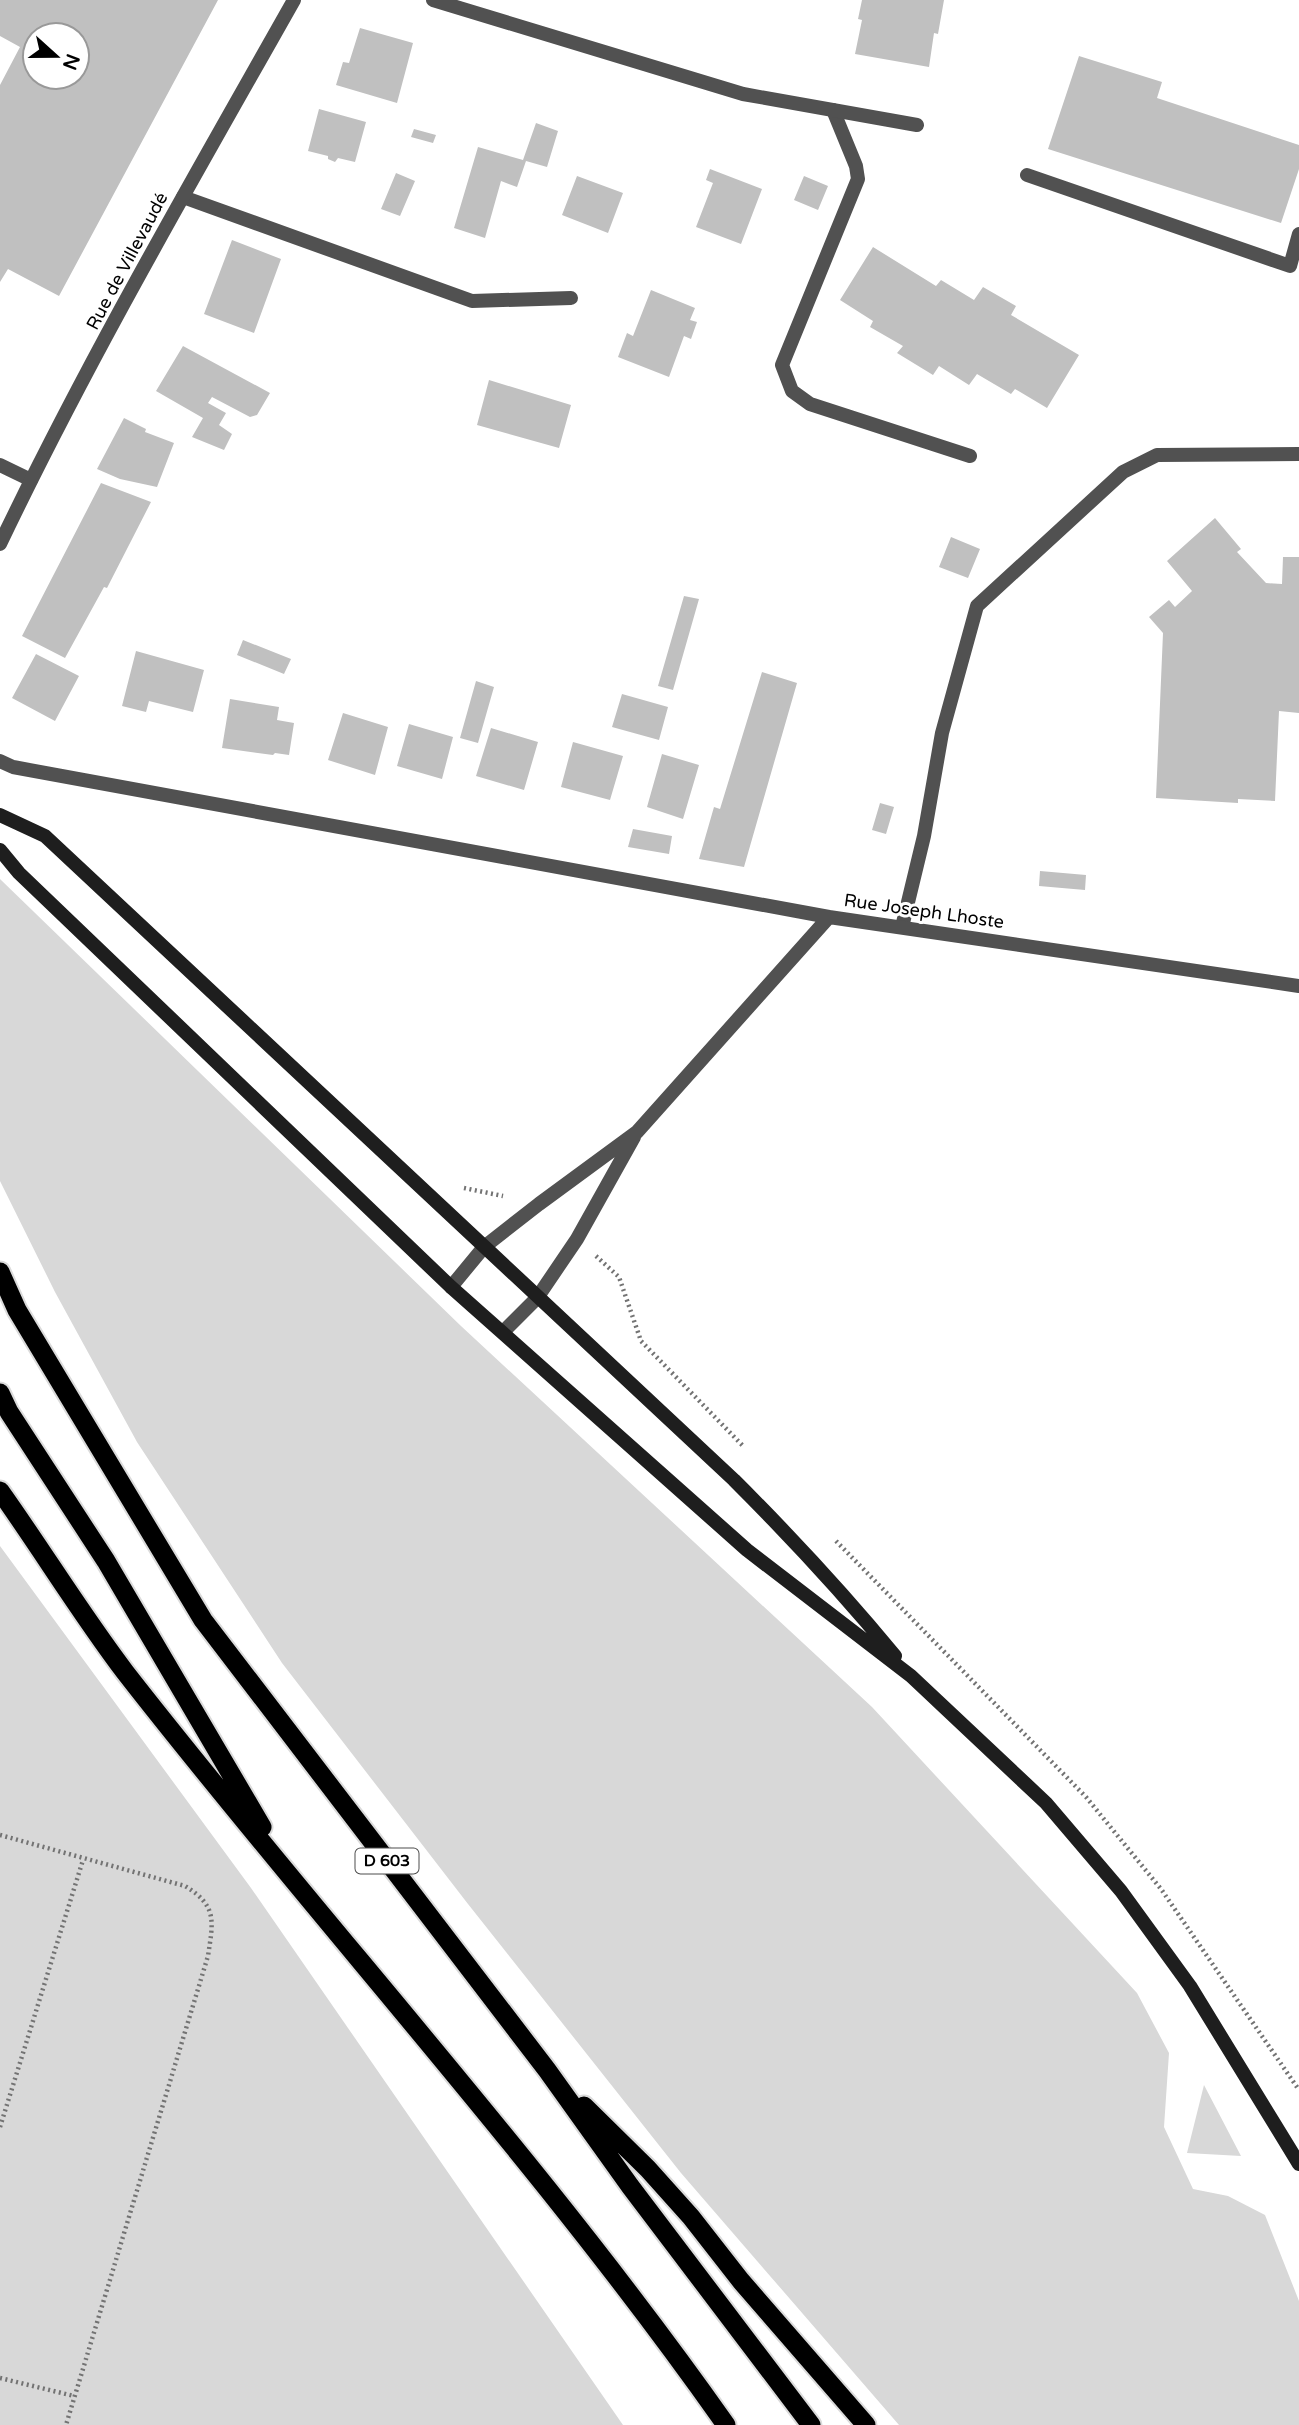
<svg xmlns="http://www.w3.org/2000/svg" width="1299" height="2425" viewBox="0 0 1299 2425" font-family="'Varela Round',sans-serif">
  <style>
    .green { fill: #d8d8d8 }
    .building { fill: #c0c0c0; fill-rule: evenodd }
    .lines { fill: none; stroke-linecap: round; stroke-linejoin: round }
    .trunk-casing { stroke: #dbdbdb; stroke-width: 23 }
    .path { stroke: #737373; stroke-width: 4.5; stroke-dasharray: 2 3.5; stroke-linecap: butt }
    .service { stroke: #515151; stroke-width: 14 }
    .minor { stroke: #515151; stroke-width: 14 }
    .tertiary { stroke: #515151; stroke-width: 14 }
    .secondary { stroke: #1e1e1e; stroke-width: 14 }
    .trunk { stroke: #000; stroke-width: 19 }
    .labels { text-anchor: middle; dominant-baseline: central; stroke-width: 6; stroke-linejoin: round; paint-order: stroke }
    .shield { fill: #fff; stroke: #4c4c4c; stroke-width: 2 }
    .shield-label { font-size: 16px; font-weight: bold; fill: #000 }
    .street-label { font-size: 18px; fill: #000; stroke: #fff }
  </style>
  <rect width="100%" height="100%" fill="#fff"/>
  <path class="green" d="M0 879 461 1326 872 1707 1137 1993 1169 2053 1164 2127 1193 2189 1228 2196 1265 2215 1299 2301V2425H899L681 2173 468 1904 282 1663 137 1442 55 1292 0 1181Z
    M0 1546 251 1888 623 2425H0Z
    M1204 2085 1241 2156 1187 2153Z"/>
  <path class="building" d="M0 0H218L59 296 8 269 0 282V85L20 47 0 36ZM35 35H77V77H35Z
    M862 0H944L938 34 934 33 929 67 855 54 862 20 858 19Z
    M360 28 413 43 397 103 336 85 343 62 349 63Z
    M1079 56 1162 82 1157 98 1299 145V169L1281 223 1048 149Z
    M319 109 366 122 355 162 338 158 335 162 328 159V156L308 151Z
    M536 123 558 131 547 167 526 161 517 187 501 181 485 238 454 228 478 147 523 160Z
    M414 129 436 135 433 143 411 137Z
    M710 169 762 189 741 244 696 227 713 183 706 180Z
    M396 173 415 181 400 216 381 209Z
    M577 176 623 193 608 233 562 215Z
    M804 176 828 186 818 210 794 200Z
    M232 240 281 259 254 333 204 314Z
    M873 247 936 286 941 280 974 300 983 287 1016 306 1011 315 1079 355 1047 408 1015 389 1011 394 977 374 969 385 939 366 933 375 897 353 903 346 870 327 873 321 840 300Z
    M651 290 695 308 690 320 697 322 691 339 684 336 669 377 618 357 627 333 633 336Z
    M183 346 270 393 257 415 250 417 212 397 208 403 226 413 219 425 232 434 224 450 192 437 203 418 156 391Z
    M489 380 571 405 559 448 477 425Z
    M124 418 146 429 145 432 174 443 157 487 120 479 97 469Z
    M101 483 151 502 107 588 104 587 65 658 22 636Z
    M1215 518 1241 549 1237 552 1266 583 1282 584 1283 557H1299V713L1279 711 1275 801 1238 799V803L1156 798 1163 633 1149 617 1169 600 1175 607 1192 591 1167 561Z
    M951 537 980 549 968 578 939 567Z
    M684 596 699 599 673 690 658 686Z
    M243 640 291 659 284 674 237 655Z
    M136 651 204 670 193 712 149 701 146 712 122 706Z
    M36 654 79 676 55 721 12 698Z
    M762 672 797 683 744 867 699 859 714 807 720 809Z
    M476 681 494 687 478 743 460 738Z
    M622 694 668 707 659 740 612 727Z
    M230 699 279 707 277 720 294 723 289 755 275 753 273 755 222 748Z
    M343 713 388 727 375 775 328 760Z
    M409 724 453 737 442 779 397 766Z
    M491 728 538 742 524 790 476 776Z
    M573 742 623 756 610 800 561 787Z
    M662 754 699 765 683 819 647 807Z
    M880 803 894 807 886 834 872 830Z
    M633 829 672 836 669 854 628 847Z
    M1040 871 1086 875 1085 890 1039 886Z"/>
  <g class="lines">
    <g class="trunk-casing">
      <path id="trunk" d="M0 1272 17 1310 203 1620 547 2070 630 2186 811 2425
        M0 1393 9 1412 106 1561 262 1827
        M0 1491C42 1550 81 1614 125 1672 322 1925 541 2162 726 2425
        M584 2106 648 2169 691 2217 741 2281 866 2425"/>
    </g>
    <path class="path" d="M464 1188 503 1196
      M596 1256 619 1277 641 1341 744 1447
      M836 1541 1086 1797 1161 1889 1299 2090
      M0 1835 185 1886C218 1906 213 1922 208 1956L66 2425
      M0 2127 83 1860
      M0 2378 74 2396"/>
    <path class="service" d="M833 110 856 166 858 179 782 365 792 391 810 404 970 456
      M1027 175 1290 266 1299 234
      M0 465 31 480
      M902 927 924 836 942 733 977 606 1123 472 1157 455 1299 454"/>
    <path class="minor" d="M433 0 743 94 917 125
      M183 197 472 301 571 298
      M0 761 13 767 829 917
      M451 1287 484 1247 539 1204 637 1132 829 917 1299 986
      M503 1332 537 1298 577 1239 634 1137"/>
    <path class="tertiary" d="M0 544C89 358 193 179 294 0"/>
    <path class="secondary" d="M0 815 45 836 734 1480C790 1536 844 1594 895 1656
      M0 850 19 873 451 1287 747 1550 911 1676 1046 1803 1121 1891 1190 1986 1299 2164"/>
    <use href="#trunk" class="trunk"/>
  </g>
  <g class="labels">
    <rect class="shield" x="355.5" y="1848.5" width="63" height="25" rx="5"/>
    <g class="shield-label">
      <text x="387" y="1861">D 603</text>
    </g>
    <g class="street-label">
      <text transform="translate(127 261) rotate(-62)">Rue de Villevaudé</text>
      <text transform="translate(924 911) rotate(8)">Rue Joseph Lhoste</text>
    </g>
  </g>
  <g transform="translate(56 56) rotate(111)"><circle r="33" fill="#ffffff" stroke="#999999" stroke-width="2"/>
  <path d="M0-5L12 26L0 18L-12 26Z" fill="#000000"/>
  <text y="-10" font-size="19" font-weight="bold" text-anchor="middle" fill="#000000">N</text>
  </g>
</svg>
